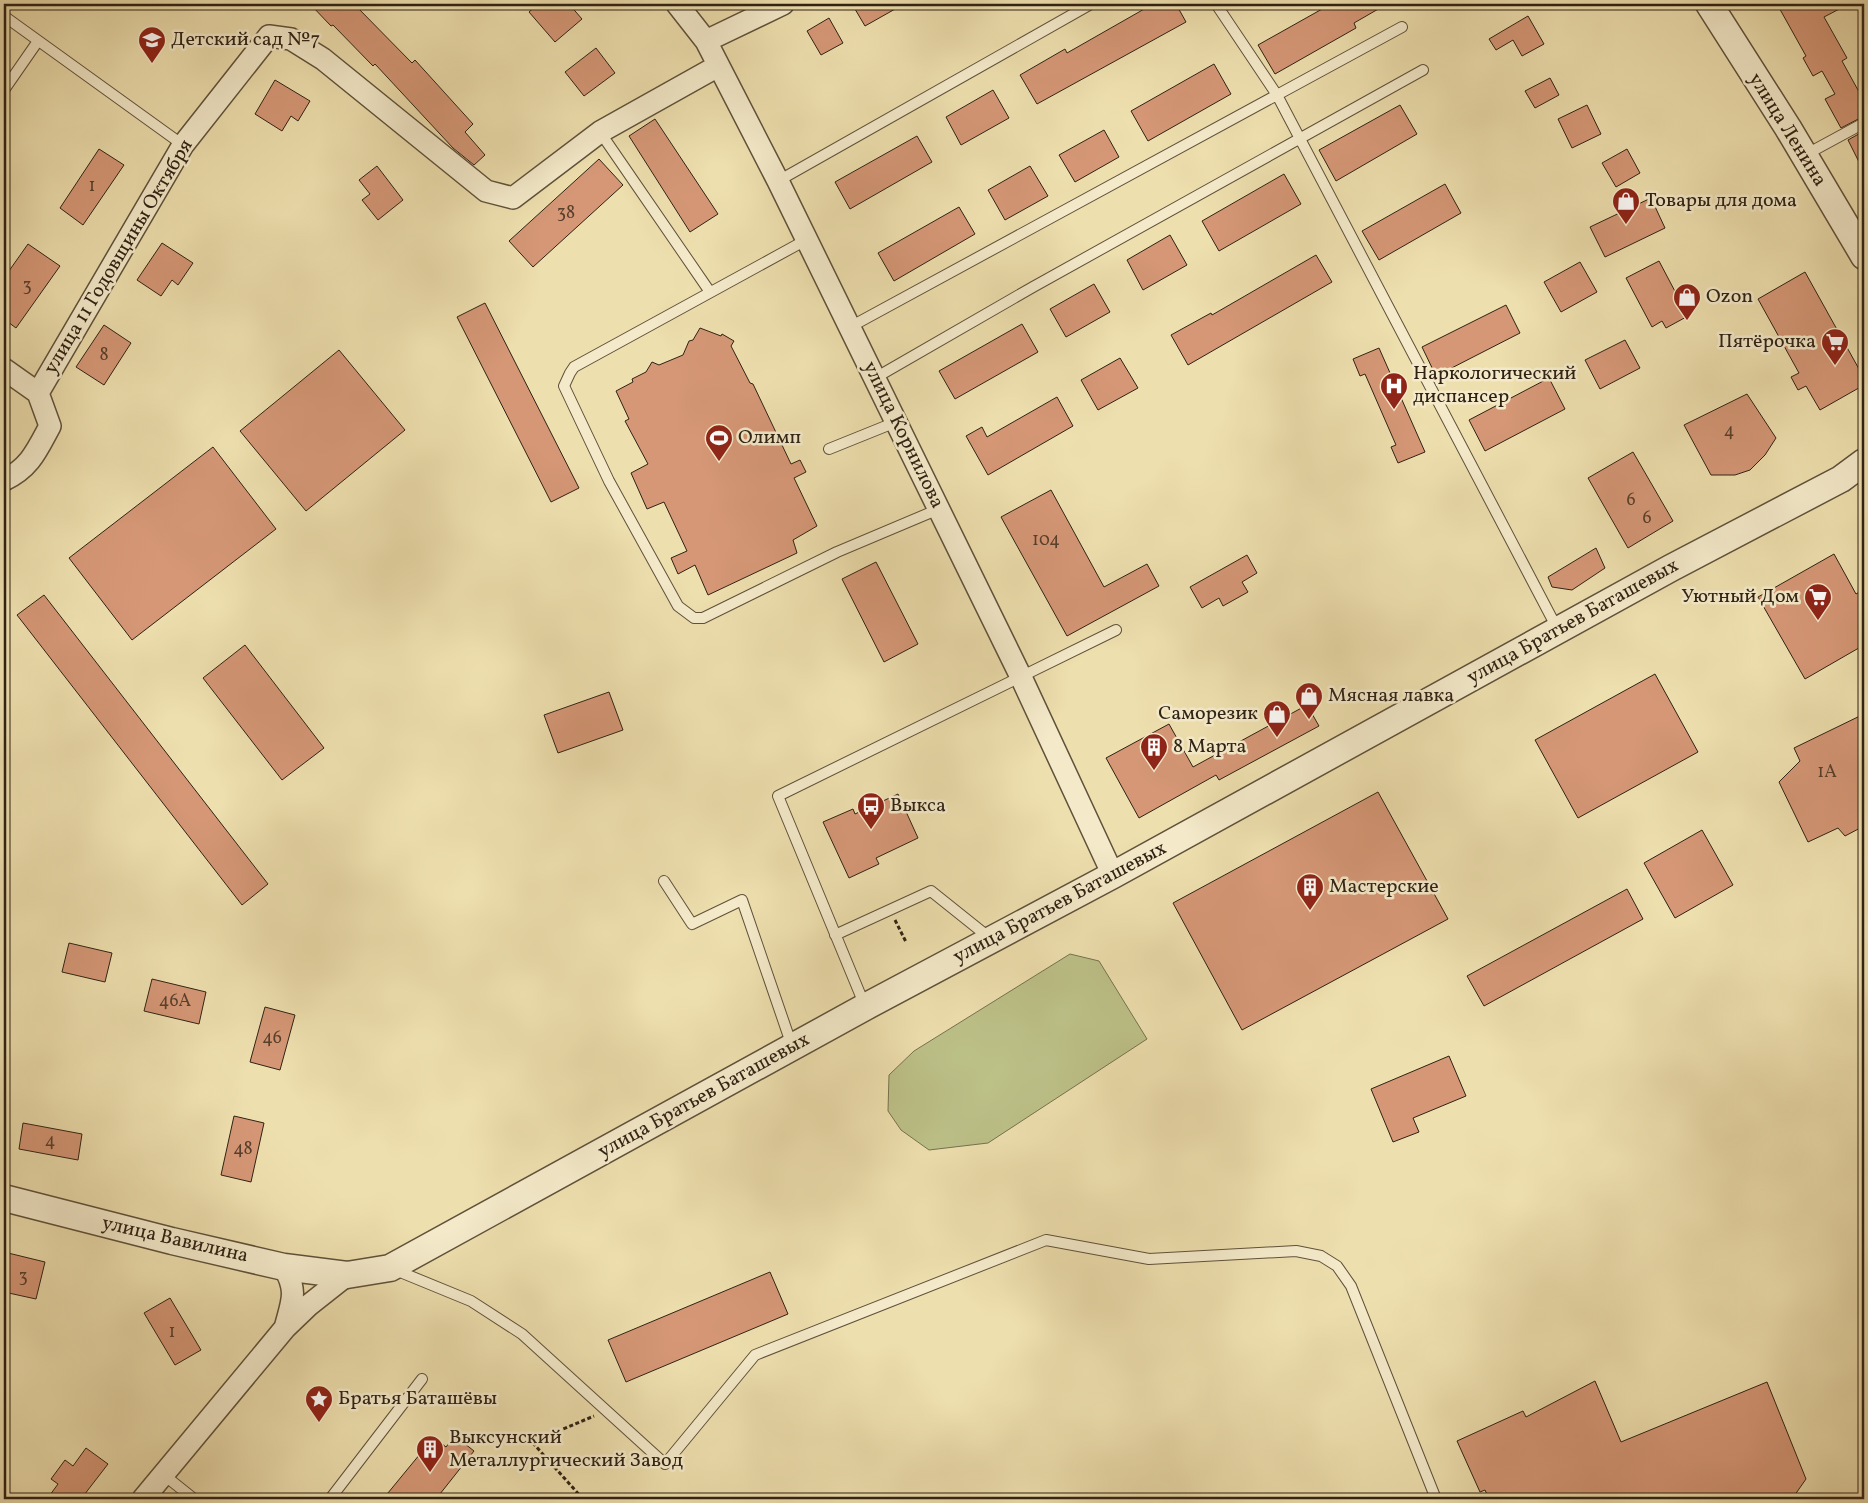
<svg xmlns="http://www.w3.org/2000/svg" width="1868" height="1503" viewBox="0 0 1868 1503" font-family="Vollkorn,serif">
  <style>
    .green { fill: #bcc188; stroke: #76724e }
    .building { fill: #d59776; stroke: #2f2214 }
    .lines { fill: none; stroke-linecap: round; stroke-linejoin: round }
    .service-casing { stroke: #5f513a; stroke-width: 12 }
    .minor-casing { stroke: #5f513a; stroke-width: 24 }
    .tertiary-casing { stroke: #5f513a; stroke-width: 29 }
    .path { stroke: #2f2214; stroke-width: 3; stroke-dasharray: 4 2.5; stroke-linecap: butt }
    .service { stroke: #f4eaca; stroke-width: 10 }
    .minor { stroke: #f4eaca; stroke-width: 21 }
    .tertiary { stroke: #f4eaca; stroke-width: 26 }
    .labels { text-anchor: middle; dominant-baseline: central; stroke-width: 5; stroke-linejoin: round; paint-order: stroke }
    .number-label { font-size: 18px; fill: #583f2c }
    .poi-label { font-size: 20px; fill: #2f2214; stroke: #f4eaca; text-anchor: start }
    .street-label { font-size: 20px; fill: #2f2214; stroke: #f4eaca }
  </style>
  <rect width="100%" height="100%" fill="#eedfae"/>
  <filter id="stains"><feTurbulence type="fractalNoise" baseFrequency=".004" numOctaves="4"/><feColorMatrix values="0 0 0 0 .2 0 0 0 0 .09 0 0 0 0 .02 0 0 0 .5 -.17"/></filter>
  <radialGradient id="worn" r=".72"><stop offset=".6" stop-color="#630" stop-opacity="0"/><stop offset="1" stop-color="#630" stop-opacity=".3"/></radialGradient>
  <path class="green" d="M1070 954 1099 961 1147 1039 988 1143 929 1150 901 1130 888 1111 889 1075 914 1051Z"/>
  <path class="building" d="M310 4H354L412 63 415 60 473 124 465 132 485 155 474 165 453 148 375 64 373 66 333 25 331 26Z
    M538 4H569L582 19 555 42 529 12Z
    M852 4H904L865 26Z
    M1153 4H1176L1186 22 1037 104 1020 75 1065 49 1067 53Z
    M1331 4H1387L1354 23 1356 28 1275 74 1258 45Z
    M1777 4H1849L1824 17 1847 58 1842 61 1864 101V116L1841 128 1825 99 1835 94 1822 71 1813 76 1803 58 1806 56Z
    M1528 16 1544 44 1522 56 1513 40 1496 50 1489 39Z
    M829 18 843 43 821 55 807 31Z
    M596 48 615 73 584 96 565 72Z
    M1214 64 1231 94 1148 141 1131 111Z
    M1550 78 1559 95 1535 108 1525 91Z
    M275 80 310 101 298 121 291 116 282 131 255 114Z
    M993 90 1009 118 961 145 946 117Z
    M1400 105 1417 134 1336 181 1319 150Z
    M1587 105 1601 134 1572 148 1558 119Z
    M655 119 718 214 690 232 629 136Z
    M1104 130 1119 157 1075 182 1059 155Z
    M1864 131V172L1848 140Z
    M917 136 932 162 850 209 835 182Z
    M99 149 124 165 83 225 60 208Z
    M1627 149 1640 173 1616 187 1602 163Z
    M599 159 623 185 533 267 509 241Z
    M377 166 403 200 378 220 362 200 370 194 359 180Z
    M1030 166 1048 196 1005 220 988 190Z
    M1284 174 1301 204 1219 251 1202 221Z
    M1445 184 1461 213 1379 260 1362 231Z
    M1651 198 1665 228 1605 257 1590 227Z
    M959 207 975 234 894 281 878 253Z
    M1170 235 1187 265 1143 290 1127 260Z
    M162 243 193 263 178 285 172 280 161 296 137 280Z
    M28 244 60 266 16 328 4 319V278Z
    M1316 255 1332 282 1188 365 1171 335 1211 313 1212 315Z
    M1659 261 1688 316 1666 328 1662 321 1652 327 1626 278Z
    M1580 262 1597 292 1561 312 1544 282Z
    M1805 272 1864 378V385L1820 410 1806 386 1798 390 1791 377 1799 373 1758 299Z
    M1094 284 1110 312 1066 337 1050 309Z
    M485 303 579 488 551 502 457 317Z
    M1506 305 1520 333 1436 376 1422 347Z
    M1022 324 1038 352 955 399 939 371Z
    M104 325 131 343 104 385 76 367Z
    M700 328 721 336 722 334 734 341 731 346 750 383 753 384 791 464 800 460 806 472 794 478 817 526 793 540 797 553 708 595 695 565 678 574 671 558 687 551 664 502 647 509 631 473 648 464 625 421 629 419 616 391 633 382 632 379 646 372 652 362 659 365 683 355 689 341 693 340Z
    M1625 340 1640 368 1600 389 1585 360Z
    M1379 348 1425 452 1398 463 1391 447 1396 445 1365 374 1360 376 1353 359Z
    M339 350 405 430 306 511 240 431Z
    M1120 358 1138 388 1098 410 1081 380Z
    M1549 378 1565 409 1485 451 1469 420Z
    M1747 394 1776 438 1765 455 1750 470 1735 475H1711L1684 425Z
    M1057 397 1073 426 988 475 966 436 982 427 987 437Z
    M213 447 276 529 132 640 69 558Z
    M1633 452 1673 521 1628 548 1588 478Z
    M1051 490 1104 587 1147 564 1159 586 1067 636 1001 517Z
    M1596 548 1605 568 1572 590 1552 587 1548 577Z
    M1834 554 1856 594 1864 589V645L1805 679 1758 597Z
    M1247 555 1257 573 1242 582 1248 592 1223 606 1219 598 1202 608 1190 587Z
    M876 562 918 644 884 662 842 579Z
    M44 595 268 884 242 905 17 615Z
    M245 645 324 748 282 780 203 678Z
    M1655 674 1698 752 1578 818 1535 740Z
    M609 692 623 730 558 753 544 715Z
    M1307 705 1319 726 1219 780 1216 775 1139 818 1106 758 1169 724 1193 767Z
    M1864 714V826L1845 836 1838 828 1808 842 1779 782 1800 761 1794 748Z
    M1378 792 1448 919 1242 1030 1173 903Z
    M898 794 918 838 876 858 879 864 849 878 823 822 853 809 855 814Z
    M1702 830 1733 885 1675 918 1644 863Z
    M1627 889 1643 919 1484 1006 1467 976Z
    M69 943 112 953 105 982 62 972Z
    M152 979 206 992 199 1024 144 1011Z
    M265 1007 295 1015 280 1070 250 1062Z
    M1449 1056 1466 1096 1413 1118 1419 1132 1393 1142 1371 1089Z
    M234 1116 264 1123 251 1182 221 1175Z
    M23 1123 82 1134 78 1160 19 1149Z
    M4 1252 45 1262 36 1299 4 1292Z
    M770 1272 788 1314 626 1382 608 1340Z
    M170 1298 201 1350 175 1365 144 1313Z
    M1595 1381 1621 1442 1767 1382 1806 1479 1792 1499H1489L1485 1490 1480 1492 1457 1441 1523 1411 1526 1417Z
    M455 1436 474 1451 436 1499H383L434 1437 446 1447Z
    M86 1448 108 1464 81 1499H47L58 1484 51 1479 65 1460 73 1466Z"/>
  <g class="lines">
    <g class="service-casing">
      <path id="service" d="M1216 4 1277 95 1558 630
        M4 16 183 145
        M4 90 38 41
        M600 132 710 292
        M1805 155 1864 123
        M778 181 1091 4
        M806 240 574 367 570 373 564 386 609 481 678 606 694 618H703L837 552 939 509
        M850 327 1402 27
        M875 378 1033 287 1423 70
        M829 449 896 422
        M664 881 692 924 742 900 792 1046
        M835 935 931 891 991 939
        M865 1006 778 796 1116 630
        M393 1269 471 1301 522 1334 665 1464 755 1355 1046 1240 1149 1259 1296 1251 1321 1256 1337 1266 1351 1286 1436 1499
        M164 1475 194 1499
        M330 1499 422 1379"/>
    </g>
    <g class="minor-casing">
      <path id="minor" d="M677 4 706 41 778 181 1021 677 1113 875
        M706 41 783 4
        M4 369 38 393
        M4 480C30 468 37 450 50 426L38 393 183 145 269 36 291 39 323 59 486 191 513 198 600 132 718 66
        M284 1267C298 1292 292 1301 285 1328
        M143 1499 285 1328 309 1305 347 1275"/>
    </g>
    <g class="tertiary-casing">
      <path id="tertiary" d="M1709 4 1788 128 1864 256
        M4 1198 172 1241 284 1267 347 1275 390 1268 865 1007 1113 875 1671 568 1841 479 1864 462"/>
    </g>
    <path class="path" d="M895 920 906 942
      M583 1499 532 1442 594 1416"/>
    <use href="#service" class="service"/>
    <use href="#minor" class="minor"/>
    <use href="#tertiary" class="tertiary"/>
  </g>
  <defs>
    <g id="school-pin" transform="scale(1.4375)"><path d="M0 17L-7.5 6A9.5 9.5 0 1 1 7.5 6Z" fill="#8f2418" stroke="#f4eaca"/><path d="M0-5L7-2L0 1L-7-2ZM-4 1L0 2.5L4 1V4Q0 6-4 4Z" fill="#fff"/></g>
    <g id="shop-pin" transform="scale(1.4375)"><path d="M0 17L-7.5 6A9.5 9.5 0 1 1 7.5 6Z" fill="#8f2418" stroke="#f4eaca"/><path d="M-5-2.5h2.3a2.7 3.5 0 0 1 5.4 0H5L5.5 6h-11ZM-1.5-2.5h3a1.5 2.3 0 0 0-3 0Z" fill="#fff"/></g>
    <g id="supermarket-pin" transform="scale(1.4375)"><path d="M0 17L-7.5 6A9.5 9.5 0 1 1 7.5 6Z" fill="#8f2418" stroke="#f4eaca"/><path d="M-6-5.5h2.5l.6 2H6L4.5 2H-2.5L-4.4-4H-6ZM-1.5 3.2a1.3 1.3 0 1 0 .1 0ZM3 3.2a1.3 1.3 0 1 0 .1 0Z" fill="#fff"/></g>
    <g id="hospital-pin" transform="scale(1.4375)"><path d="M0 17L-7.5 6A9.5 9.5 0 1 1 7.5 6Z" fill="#8f2418" stroke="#f4eaca"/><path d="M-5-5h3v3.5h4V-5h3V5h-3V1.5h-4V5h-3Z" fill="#fff"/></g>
    <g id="stadium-pin" transform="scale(1.4375)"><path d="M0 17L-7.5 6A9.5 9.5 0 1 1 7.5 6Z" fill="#8f2418" stroke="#f4eaca"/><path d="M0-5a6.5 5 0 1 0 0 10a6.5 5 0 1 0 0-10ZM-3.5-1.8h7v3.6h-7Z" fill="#fff"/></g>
    <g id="building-pin" transform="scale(1.4375)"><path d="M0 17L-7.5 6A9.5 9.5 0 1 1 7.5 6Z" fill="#8f2418" stroke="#f4eaca"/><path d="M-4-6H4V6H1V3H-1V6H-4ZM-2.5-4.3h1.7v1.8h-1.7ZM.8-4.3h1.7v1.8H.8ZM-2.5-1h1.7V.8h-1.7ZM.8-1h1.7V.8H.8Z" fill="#fff"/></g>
    <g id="bus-pin" transform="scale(1.4375)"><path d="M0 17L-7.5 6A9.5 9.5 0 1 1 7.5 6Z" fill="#8f2418" stroke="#f4eaca"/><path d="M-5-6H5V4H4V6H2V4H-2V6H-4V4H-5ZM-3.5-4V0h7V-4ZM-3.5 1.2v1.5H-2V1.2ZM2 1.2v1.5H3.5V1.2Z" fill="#fff"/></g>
    <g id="sight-pin" transform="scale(1.4375)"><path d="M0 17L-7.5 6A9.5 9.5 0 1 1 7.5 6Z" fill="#8f2418" stroke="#f4eaca"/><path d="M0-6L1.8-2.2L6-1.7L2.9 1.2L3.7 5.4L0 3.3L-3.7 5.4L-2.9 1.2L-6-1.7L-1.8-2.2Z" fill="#fff"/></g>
  </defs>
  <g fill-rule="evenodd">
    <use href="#school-pin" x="152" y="40"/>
    <use href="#shop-pin" x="1626" y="201"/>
    <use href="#shop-pin" x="1687" y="297"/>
    <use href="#supermarket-pin" x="1835" y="342"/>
    <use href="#hospital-pin" x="1394" y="386"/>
    <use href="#stadium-pin" x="719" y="438"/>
    <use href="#supermarket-pin" x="1818" y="597"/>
    <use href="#shop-pin" x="1309" y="696"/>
    <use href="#shop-pin" x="1277" y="714"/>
    <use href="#building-pin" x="1154" y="747"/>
    <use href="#bus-pin" x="871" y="806"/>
    <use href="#building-pin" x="1310" y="887"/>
    <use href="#sight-pin" x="319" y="1399"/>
    <use href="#building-pin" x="430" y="1449"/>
  </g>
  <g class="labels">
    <g class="number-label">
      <text x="92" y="186">1</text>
      <text x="566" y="213">38</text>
      <text x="27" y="286">3</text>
      <text x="104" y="355">8</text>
      <text x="1729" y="431">4</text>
      <text x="1631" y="500">6</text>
      <text x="1647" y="518">6</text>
      <text x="1046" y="540">104</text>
      <text x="1827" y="772">1А</text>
      <text x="175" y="1001">46А</text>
      <text x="272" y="1038">46</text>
      <text x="50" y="1141">4</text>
      <text x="243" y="1149">48</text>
      <text x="23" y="1277">3</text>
      <text x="172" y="1332">1</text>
    </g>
    <g class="poi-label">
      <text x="171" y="40">Детский сад №7</text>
      <text x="1645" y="201">Товары для дома</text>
      <text x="1706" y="297">Ozon</text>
      <text x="1816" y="342" text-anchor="end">Пятёрочка</text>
      <text x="1413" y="374">Наркологический<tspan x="1413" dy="23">диспансер</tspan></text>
      <text x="738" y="438">Олимп</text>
      <text x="1799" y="597" text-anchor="end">Уютный Дом</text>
      <text x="1328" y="696">Мясная лавка</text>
      <text x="1258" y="714" text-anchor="end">Саморезик</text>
      <text x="1173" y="747">8 Марта</text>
      <text x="890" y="806">Выкса</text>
      <text x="1329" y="887">Мастерские</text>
      <text x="338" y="1399">Братья Баташёвы</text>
      <text x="449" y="1438">Выксунский<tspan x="449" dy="23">Металлургический Завод</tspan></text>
    </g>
    <g class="street-label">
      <text transform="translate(1787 130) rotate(58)">улица Ленина</text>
      <text transform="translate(119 257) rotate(-59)">улица 11 Годовщины Октября</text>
      <text transform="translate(903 435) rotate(64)">улица Корнилова</text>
      <text transform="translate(1573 622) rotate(-29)">улица Братьев Баташевых</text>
      <text transform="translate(1060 903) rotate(-28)">улица Братьев Баташевых</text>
      <text transform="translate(704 1096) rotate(-29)">улица Братьев Баташевых</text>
      <text transform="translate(175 1240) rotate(13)">улица Вавилина</text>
    </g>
  </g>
  <rect width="1868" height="1503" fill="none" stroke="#eedfae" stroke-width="20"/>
  <rect x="5" y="5" width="1858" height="1493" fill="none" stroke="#2f2214" stroke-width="2.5"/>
  <rect x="10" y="10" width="1848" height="1483" fill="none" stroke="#2f2214"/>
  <rect width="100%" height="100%" filter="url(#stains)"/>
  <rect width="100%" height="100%" fill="url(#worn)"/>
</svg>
